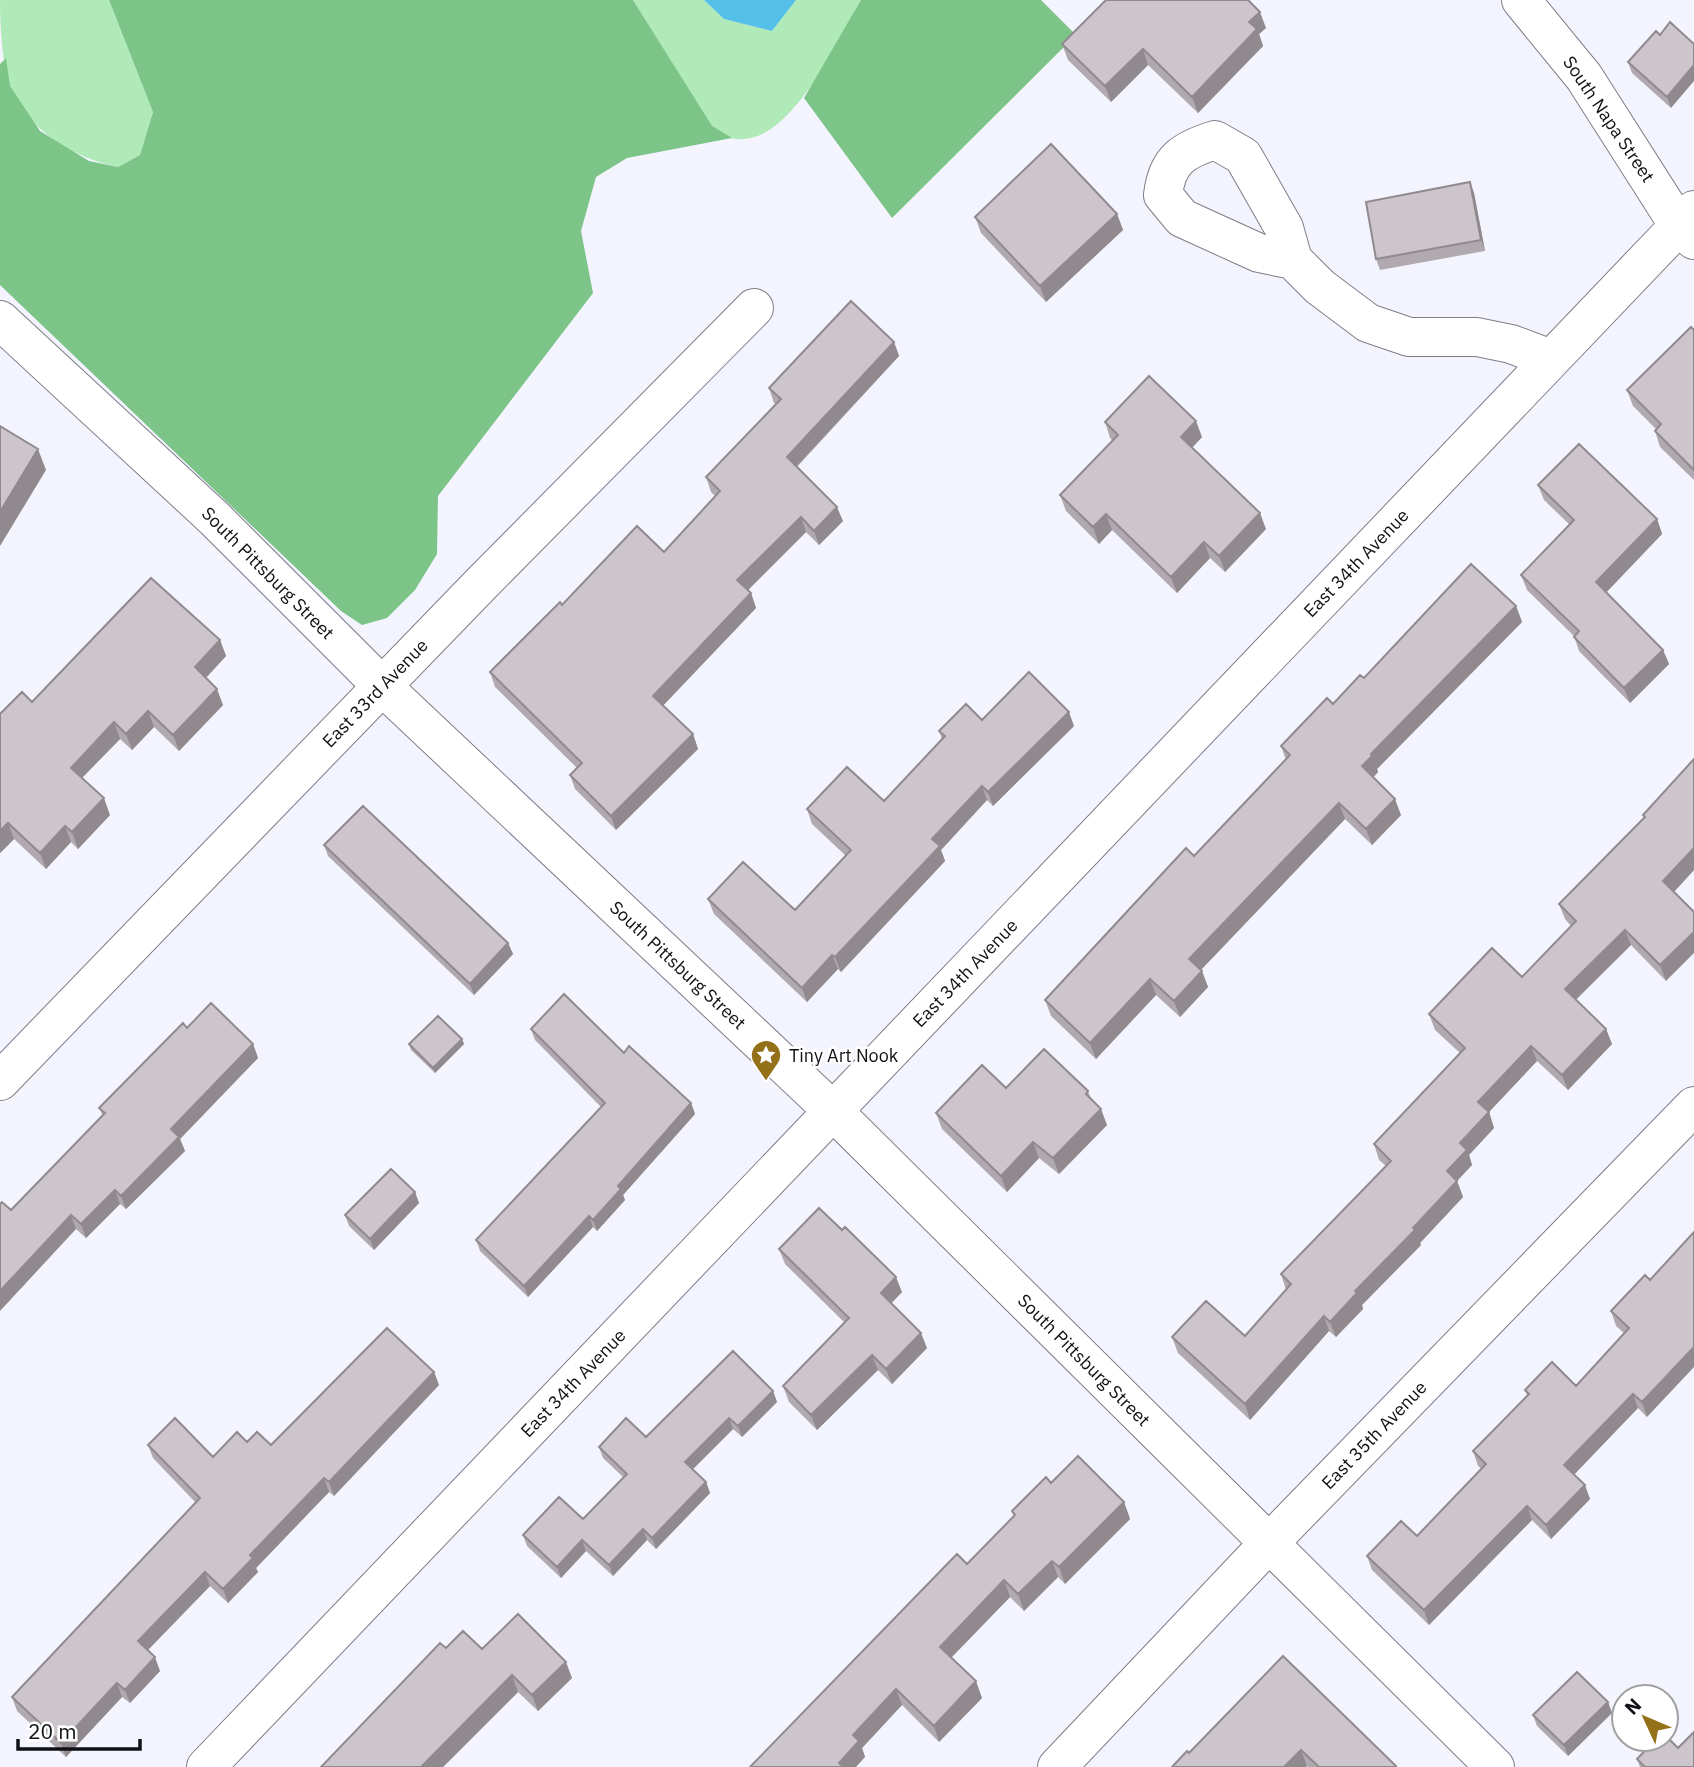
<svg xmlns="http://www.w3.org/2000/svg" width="1694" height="1767" viewBox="0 0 1694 1767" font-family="'IBM Plex Sans',sans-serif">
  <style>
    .green { fill: #b0eab8 }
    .forest { fill: #7dc489 }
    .water { fill: #55c0e7 }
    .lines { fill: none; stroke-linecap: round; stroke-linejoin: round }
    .minor-casing { stroke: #7e7e87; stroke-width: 40 }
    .minor { stroke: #fff; stroke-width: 38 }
    .wall { fill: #b0a9af }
    .shaded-wall { fill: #908a8f }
    .building { fill: #cdc5cc; stroke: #908a8f; stroke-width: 2 }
    .labels { text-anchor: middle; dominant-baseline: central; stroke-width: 5; stroke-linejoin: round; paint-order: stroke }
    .street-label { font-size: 18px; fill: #101114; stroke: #fff }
    .poi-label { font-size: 18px; fill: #101114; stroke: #fff; text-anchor: start }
  </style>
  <rect width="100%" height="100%" fill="#f3f4fe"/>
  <path class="green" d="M0 0H109L153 112 140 155 118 167C74 158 27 130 10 86 2 64 0 24 0 0Z
    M633 0H704L724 19 772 31 796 0H861C839 39 787 153 731 138 725 136 718 130 712 127Z"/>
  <path class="forest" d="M109 0H633L712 126 732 138 627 158 596 177 581 231 593 293 438 496 437 554 415 590 387 618 362 625 341 611 0 285V64L6 58 10 86 40 131 89 161 118 167 140 155 153 112Z
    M861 0H1041L1076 35 892 218 804 98Z"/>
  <path class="water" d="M704 0H796L772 31 724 19Z"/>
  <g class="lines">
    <g class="minor-casing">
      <path id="minor" d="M1521 0 1584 77 1679 226 1694 240
        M1293 260 1259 253 1182 218 1163 195C1167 160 1183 150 1215 140L1243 156 1284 228 1293 260 1320 287 1368 323 1409 337H1477L1511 344 1551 359
        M0 320 215 519 382 686 833 1111 1495 1767
        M0 1081 481 584 754 308
        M206 1767 1694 210
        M1057 1767 1269 1543 1694 1106"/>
    </g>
    <use href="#minor" class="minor"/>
  </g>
  <path class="wall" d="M1266 28 1259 34 1263 46 1198 113 1148 65 1111 102 1068 60 1062 44Z
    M1656 31 1671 108 1632 73 1628 62Z
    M1470 182 1474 193 1485 251 1380 270 1376 259Z
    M1117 214 1123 230 1046 302 981 233 975 217Z
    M1694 330V480L1660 447 1655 431 1656 429 1633 406 1627 390Z
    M894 342 899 356 797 467 843 521 819 545 806 532 748 590 751 593 756 608 663 705 693 734 698 749 616 830 575 789 570 775 577 768 495 687 490 672 562 605 664 552 715 496 711 492 706 477 776 404 774 403 769 388Z
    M1105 422 1202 437 1192 448 1266 529 1225 572 1210 558 1177 593 1112 530 1099 544 1066 511 1060 495 1113 441 1110 438Z
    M1538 485 1657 519 1662 534 1606 592 1663 650 1669 664 1630 703 1579 651 1574 636 1527 590 1521 575 1570 525 1544 500Z
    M1516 606 1522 622 1377 769 1378 772 1373 777 1401 815 1372 845 1345 819 1201 970 1208 987 1180 1017 1156 995 1096 1059 1051 1016 1045 1000 1194 856 1286 760 1281 746 1364 678Z
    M220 640 226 656 206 678 223 705 179 751 154 727 132 750 120 739 82 778 110 815 78 849 71 842 46 869 14 839 0 853V714L32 702Z
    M982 720 1074 726 993 806 987 800 941 850 945 861 841 972 838 969 807 1002 714 914 708 899 795 910 846 856 812 824 807 809 884 801 942 739 939 731Z
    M1643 815 1694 870 1674 892 1666 981 1631 945 1576 1000 1606 1029 1612 1044 1568 1090 1537 1061 1489 1112 1494 1128 1469 1155 1472 1165 1457 1181 1463 1197 1420 1243 1421 1245 1362 1305 1363 1309 1336 1337 1329 1331 1250 1420 1178 1353 1172 1337 1245 1336 1286 1290 1281 1274 1386 1166 1379 1160 1374 1144 1460 1053 1435 1030 1429 1014 1522 977 1571 926 1565 919 1559 904 1644 818Z
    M324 845 508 943 513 954 474 995 328 856Z
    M187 1028 253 1044 258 1058 180 1139 185 1151 126 1209 120 1204 86 1238 76 1229 11 1210 103 1116 99 1108Z
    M531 1029 624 1053 691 1103 695 1114 623 1195 625 1200 597 1231 593 1227 528 1297 480 1251 476 1240 601 1107 535 1040Z
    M462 1039 464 1044 435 1073 411 1050 409 1044Z
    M1006 1088 1088 1091 1091 1099 1107 1125 1059 1174 1039 1158 1007 1192 942 1129 936 1113Z
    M415 1192 419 1203 374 1250 349 1226 345 1215Z
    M779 1249 902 1292 891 1303 927 1348 892 1384 878 1370 817 1430 789 1402 783 1386 845 1323 785 1264Z
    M1645 1275 1647 1417 1638 1408 1574 1474 1590 1499 1551 1539 1532 1520 1429 1625 1372 1570 1367 1556 1417 1536 1482 1469 1478 1466 1473 1451 1527 1395 1525 1390 1576 1386 1624 1333 1616 1326 1611 1311Z
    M434 1372 439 1385 334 1496 329 1492 256 1568 258 1572 228 1603 210 1586 148 1650 160 1671 130 1703 122 1697 66 1757 17 1711 12 1697 196 1503 153 1458 148 1445 213 1457 247 1442 271 1445Z
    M773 1391 777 1402 742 1437 733 1429 693 1469 706 1482 710 1493 656 1549 647 1540 613 1576 586 1551 561 1578 527 1546 523 1535 583 1519 623 1477 603 1458 599 1447 646 1437Z
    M1051 1483 1124 1502 1130 1519 1065 1584 1058 1577 1024 1611 1010 1597 951 1658 982 1698 939 1742 902 1705 862 1748 865 1757 750 1767 967 1564 1014 1516 1012 1511Z
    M446 1648 482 1649 572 1678 538 1711 518 1692 443 1767H321Z
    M1283 1656 1397 1767H1308L1307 1766 1189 1753Z
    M1608 1702 1612 1713 1568 1756 1537 1726 1533 1715Z
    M1678 1748 1694 1767H1640L1637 1759Z"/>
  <path class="shaded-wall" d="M1260 12 1266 28 1259 34 1263 46 1198 113 1192 97 1249 22Z
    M1143 49 1148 65 1111 102 1105 86Z
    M1694 65V81L1671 108 1667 97Z
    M1470 182 1474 193 1485 251 1481 240Z
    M1117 214 1123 230 1046 302 1040 286Z
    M894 342 899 356 792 471 787 457Z
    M1196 421 1202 437 1187 453 1181 437Z
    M38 449 46 470 0 546V512Z
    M837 507 843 521 819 545 814 531Z
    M1260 513 1266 529 1225 572 1219 556Z
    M1106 514 1112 530 1099 544 1093 527Z
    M801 517 806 532 743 595 737 580Z
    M1657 519 1662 534 1602 597 1596 582Z
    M1204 542 1210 558 1177 593 1171 577Z
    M751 593 756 608 659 710 653 696Z
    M1516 606 1522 622 1377 769 1378 772 1368 783 1362 766 1371 754Z
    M220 640 226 656 201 683 195 667Z
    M1663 650 1669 664 1630 703 1624 688Z
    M217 689 223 705 179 751 173 735Z
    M148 711 154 727 132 750 126 734Z
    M1069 712 1074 726 993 806 988 792Z
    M114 722 120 739 76 784 71 768Z
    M693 734 698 749 616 830 611 816Z
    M982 786 987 800 941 850 945 861 841 972 835 957 932 839Z
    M104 798 110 815 78 849 72 832Z
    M1395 799 1401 815 1372 845 1366 829Z
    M1339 803 1345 819 1195 976 1189 959Z
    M8 823 14 839 0 853V831Z
    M65 826 71 842 46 869 40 853Z
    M1694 848V870L1669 897 1663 881Z
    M1625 930 1631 945 1570 1005 1565 989Z
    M1694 932V953L1666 981 1660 965Z
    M508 943 513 954 474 995 470 984Z
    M832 955 838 969 807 1002 802 988Z
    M1202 971 1208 987 1180 1017 1174 1001Z
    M1150 979 1156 995 1096 1059 1090 1043Z
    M1606 1029 1612 1044 1568 1090 1562 1075Z
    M462 1039 464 1044 435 1073 433 1068Z
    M253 1044 258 1058 180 1139 185 1151 126 1209 121 1196 171 1129Z
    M1531 1046 1537 1061 1489 1112 1494 1128 1469 1155 1472 1165 1457 1181 1463 1197 1420 1243 1421 1245 1362 1305 1363 1309 1336 1337 1330 1322 1355 1291 1413 1228 1447 1171 1478 1102Z
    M691 1103 695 1114 623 1195 625 1200 597 1231 593 1220 618 1186Z
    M1101 1109 1107 1125 1059 1174 1053 1158Z
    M1033 1142 1039 1158 1007 1192 1001 1176Z
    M115 1190 120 1204 86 1238 81 1224Z
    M415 1192 419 1203 374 1250 370 1239Z
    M71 1215 76 1229 0 1311V1291Z
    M589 1216 593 1227 528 1297 524 1286Z
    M896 1277 902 1292 886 1309 881 1293Z
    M1324 1316 1329 1331 1250 1420 1245 1404Z
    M921 1333 927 1348 892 1384 886 1369Z
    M1694 1347V1367L1647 1417 1642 1402Z
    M872 1355 878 1370 817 1430 811 1415Z
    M434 1372 439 1385 334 1496 329 1482Z
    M773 1391 777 1402 742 1437 738 1426Z
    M1633 1394 1638 1408 1570 1479 1564 1465Z
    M729 1418 733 1429 689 1473 685 1462Z
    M324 1478 329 1492 256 1568 258 1572 228 1603 223 1589 250 1555Z
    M706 1482 710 1493 656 1549 652 1538Z
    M1585 1485 1590 1499 1551 1539 1546 1525Z
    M1124 1502 1130 1519 1065 1584 1059 1567Z
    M1527 1506 1532 1520 1429 1625 1424 1610Z
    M643 1529 647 1540 613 1576 609 1565Z
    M582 1540 586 1551 561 1578 557 1567Z
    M1052 1561 1058 1577 1024 1611 1018 1594Z
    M205 1572 210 1586 143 1655 138 1641Z
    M1004 1580 1010 1597 946 1663 940 1647Z
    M155 1657 160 1671 130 1703 125 1690Z
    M566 1662 572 1678 538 1711 532 1695Z
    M512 1675 518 1692 443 1767H421Z
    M976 1681 982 1698 939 1742 934 1726Z
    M117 1683 122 1697 66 1757 61 1743Z
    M896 1689 902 1705 862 1748 865 1757 856 1767H841L839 1763 853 1735Z
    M1608 1702 1612 1713 1568 1756 1564 1745Z
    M1301 1750 1307 1766 1306 1767H1284Z"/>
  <path class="building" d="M1106 0H1248L1260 12 1249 22 1257 29 1192 97 1143 49 1105 86 1062 44Z
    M1670 22 1694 44V65L1667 97 1628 62 1656 31 1660 35Z
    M1051 144 1117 214 1040 286 975 217Z
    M1470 182 1481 240 1376 259 1366 202Z
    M851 301 894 342 787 457 837 507 814 531 801 517 737 580 751 593 653 696 693 734 611 816 570 775 582 763 490 672 560 602 562 605 637 526 664 552 720 491 706 477 781 399 769 388Z
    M1691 327 1694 330V470L1655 431 1661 424 1627 390Z
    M1149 376 1196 421 1181 437 1260 513 1219 556 1204 542 1171 577 1106 514 1093 527 1060 495 1118 435 1105 422Z
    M0 426 38 449 0 512Z
    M1579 444 1657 519 1596 582 1663 650 1624 688 1574 637 1579 631 1521 575 1574 520 1538 485Z
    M1471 564 1516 606 1371 754 1372 756 1362 766 1395 799 1366 829 1339 803 1189 959 1202 971 1174 1001 1150 979 1090 1043 1045 1000 1186 848 1194 856 1290 755 1281 746 1327 698 1333 704 1360 675 1364 678Z
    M151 578 220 640 195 667 217 689 173 735 148 711 126 734 114 722 71 768 104 798 72 832 65 826 40 853 8 823 0 831V714L22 692 32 702Z
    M1029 672 1069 712 988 792 982 786 932 839 940 846 835 957 832 955 802 988 708 899 743 862 795 910 851 850 807 809 847 767 884 801 945 736 939 731 966 704 982 720Z
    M1694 759V848L1663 881 1694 912V932L1660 965 1625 930 1565 989 1606 1029 1562 1075 1531 1046 1478 1102 1489 1112 1460 1143 1467 1150 1447 1171 1457 1181 1413 1228 1415 1230 1355 1291 1357 1293 1330 1322 1324 1316 1245 1404 1172 1337 1206 1301 1245 1336 1291 1284 1281 1274 1391 1161 1374 1144 1465 1048 1429 1014 1492 948 1522 977 1576 921 1559 904 1645 817 1643 815Z
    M363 806 508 943 470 984 324 845Z
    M564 994 624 1053 629 1046 691 1103 618 1186 621 1189 593 1220 589 1216 524 1286 476 1240 605 1103 531 1029Z
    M211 1003 253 1044 171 1129 179 1137 121 1196 115 1190 81 1224 71 1215 0 1291V1204L2 1202 11 1210 105 1113 99 1108 183 1023 187 1028Z
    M438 1016 462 1039 433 1068 409 1044Z
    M1044 1049 1088 1091 1086 1094 1101 1109 1053 1158 1033 1142 1001 1176 936 1113 982 1065 1006 1088Z
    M391 1169 415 1192 370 1239 345 1215Z
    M819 1208 842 1230 845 1227 896 1277 881 1293 921 1333 886 1369 872 1355 811 1415 783 1386 849 1318 779 1249Z
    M1694 1232V1347L1642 1402 1633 1394 1564 1465 1585 1485 1546 1525 1527 1506 1424 1610 1367 1556 1401 1521 1417 1536 1486 1464 1473 1451 1529 1394 1525 1390 1552 1362 1576 1386 1629 1328 1611 1311 1645 1275 1650 1280Z
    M387 1328 434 1372 329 1482 324 1478 250 1555 253 1558 223 1589 205 1572 138 1641 155 1657 125 1690 117 1683 61 1743 12 1697 200 1498 148 1445 175 1418 213 1457 237 1432 247 1442 257 1432 271 1445Z
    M733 1351 773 1391 738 1426 729 1418 685 1462 706 1482 652 1538 643 1529 609 1565 582 1540 557 1567 523 1535 559 1497 583 1519 627 1474 599 1447 626 1418 646 1437Z
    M1078 1456 1124 1502 1059 1567 1052 1561 1018 1594 1004 1580 940 1647 976 1681 934 1726 896 1689 853 1735 859 1741 839 1763 844 1767H750L957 1554 967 1564 1015 1515 1012 1511 1046 1477 1051 1483Z
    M518 1614 566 1662 532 1695 512 1675 421 1767H321L440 1643 446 1648 463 1631 482 1649Z
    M1283 1656 1396 1766 1395 1767H1319L1301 1750 1284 1767H1172L1187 1751 1189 1753Z
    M1577 1672 1608 1702 1564 1745 1533 1715Z
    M1694 1732V1767H1645L1637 1759 1656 1739H1666V1736L1678 1748Z"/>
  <defs>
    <g id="sight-pin" transform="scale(1.575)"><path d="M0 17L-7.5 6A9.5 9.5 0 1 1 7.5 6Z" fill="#947119" stroke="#fff"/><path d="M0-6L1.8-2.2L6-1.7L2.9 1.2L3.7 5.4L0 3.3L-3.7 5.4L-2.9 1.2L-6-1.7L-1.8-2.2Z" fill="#fff"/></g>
  </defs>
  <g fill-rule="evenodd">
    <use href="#sight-pin" x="766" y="1055"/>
  </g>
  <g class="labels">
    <g class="street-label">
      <text transform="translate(1609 119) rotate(56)">South Napa Street</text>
      <text transform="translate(1356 563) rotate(-46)">East 34th Avenue</text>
      <text transform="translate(268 573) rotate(45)">South Pittsburg Street</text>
      <text transform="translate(375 693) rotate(-46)">East 33rd Avenue</text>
      <text transform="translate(678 965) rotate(43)">South Pittsburg Street</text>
      <text transform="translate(965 973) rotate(-46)">East 34th Avenue</text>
      <text transform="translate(1084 1360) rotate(45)">South Pittsburg Street</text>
      <text transform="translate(573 1383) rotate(-46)">East 34th Avenue</text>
      <text transform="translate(1374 1435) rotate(-46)">East 35th Avenue</text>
    </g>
    <g class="poi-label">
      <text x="789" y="1055">Tiny Art Nook</text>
    </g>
  </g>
  <g transform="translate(1645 1718) rotate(314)"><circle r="33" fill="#ffffff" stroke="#9fa0a1" stroke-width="2"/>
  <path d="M0-5L12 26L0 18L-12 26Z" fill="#947119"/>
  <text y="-10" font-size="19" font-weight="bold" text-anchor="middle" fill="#101114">N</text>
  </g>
  <path d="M18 1739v10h122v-10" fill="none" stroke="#101114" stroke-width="3.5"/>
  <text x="28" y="1739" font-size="21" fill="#101114" stroke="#ffffff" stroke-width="5" paint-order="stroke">20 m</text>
</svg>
